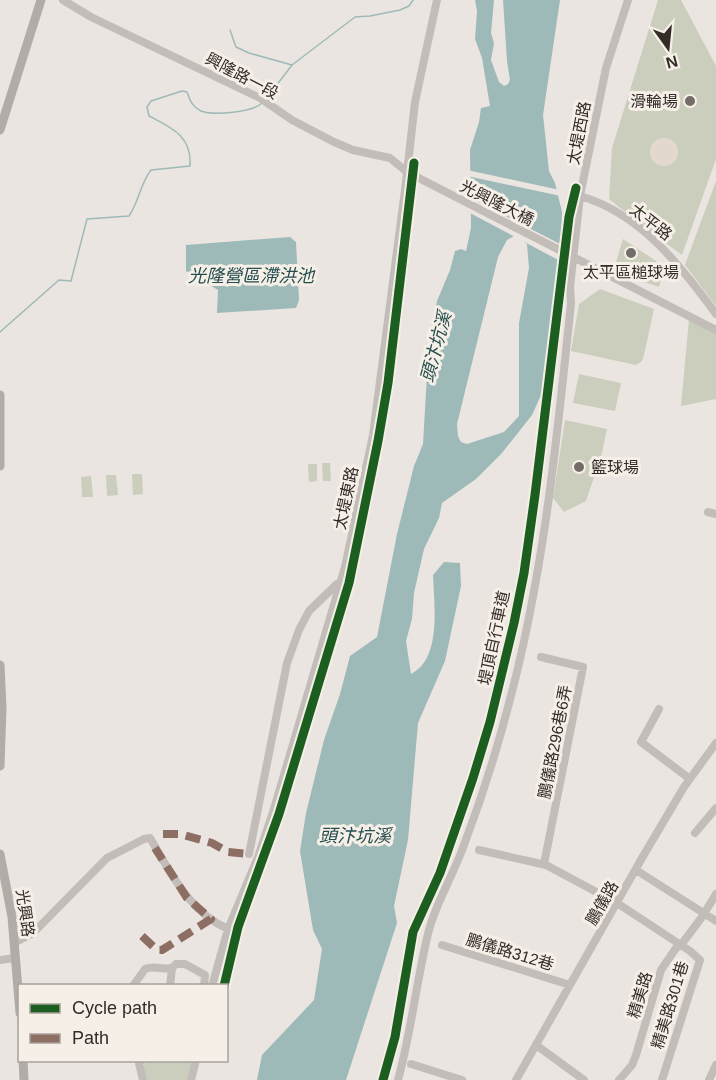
<svg xmlns="http://www.w3.org/2000/svg" width="716" height="1080" viewBox="0 0 716 1080" font-family="Arial,'Noto Sans TC',sans-serif">
  <style>
    .green { fill: #cbcebc }
    .plaza { fill: #e3d8ce }
    .water { fill: #9ebab8; fill-rule: evenodd }
    .pier { fill: #eae5e0 }
    .lines { fill: none; stroke-linecap: round; stroke-linejoin: round }
    .stream { stroke: #9ebab8; stroke-width: 1.5 }
    .minor { stroke: #c2bdb9; stroke-width: 8 }
    .major { stroke: #b2aca8; stroke-width: 9 }
    .quiet { stroke: #8d6e63; stroke-width: 8; stroke-dasharray: 15 8; stroke-linecap: butt }
    .cycleway-casing { stroke: #f6efe7; stroke-width: 13 }
    .cycleway { stroke: #1b5e20; stroke-width: 9 }
    .poi-dot { fill: #736c68; stroke: #f6efe7; stroke-width: 2 }
    .labels { text-anchor: middle; dominant-baseline: central; stroke-width: 6; stroke-linejoin: round; paint-order: stroke }
    .street-label { font-size: 16px; fill: #332b28; stroke: #f6efe7 }
    .poi-label { font-size: 16px; fill: #332b28; stroke: #f6efe7; text-anchor: end }
    .water-label { font-size: 18px; font-style: italic; fill: #234d4e; stroke: #f6efe7 }
  </style>
  <rect width="100%" height="100%" fill="#eae5e0"/>
  <path class="green" d="M658 0H681L716 66V159L682 255 663 241 672 230 662 221 652 233 609 199 612 148Z
    M716 181V306L685 265Z
    M623 239 665 267 659 287 613 272Z
    M600 289 654 309 644 355 642 361 636 365 571 351 579 304Z
    M689 319 716 332V399L681 406Z
    M579 374 621 383 615 411 573 403Z
    M565 420 607 429 601 457 586 501 564 512 553 498Z
    M322 463H330L331 481H323Z
    M308 464H317V481L309 482Z
    M132 474H142L143 494 133 495Z
    M106 475H116L118 495 107 496Z
    M91 476 93 497H82L81 477Z
    M148 1061H192L187 1080H147L143 1065Z"/>
  <path class="plaza" d="M650 152a14 14 0 1 1 28 0a14 14 0 1 1-28 0Z"/>
  <path class="water" d="M475 0H494L491 33 494 43 491 60 499 82 504 86 508 84 510 80 507 61 503 0H560L543 115 549 171 555 183 562 212 561 244 546 384 532 415 502 453 476 479 442 503 439 518 424 549 414 593 412 619 406 641 411 674C442 659 434 604 433 575L444 562 460 563 461 586 445 661 418 723 408 840 394 906 397 923 346 1080H257L262 1055 314 1000 322 949 313 930 300 851 306 813 324 740 340 694 350 656 377 637 397 534 414 466 423 444 428 357 437 301 450 270 455 251 461 249 466 251 471 228 470 150 479 122 481 108 490 106 482 58 475 39 477 11ZM514 236 520 237 527 244 529 268 519 323V416L504 432 467 444 461 442 458 436 457 424 498 257 507 240Z
    M290 237 296 242 299 300 296 308 217 313 218 290 186 271V245Z"/>
  <path class="pier" d="M467 170 560 190 561 196 467 176Z
    M467 196 562 245 564 243 562 262 468 212Z"/>
  <g class="lines">
    <path class="stream" d="M230 30 236 47 249 53 292 65
      M266 99 292 65 355 17 370 16 400 10 409 6 413 0
      M0 332 59 280 71 281 87 219 129 216C139 202 140 184 151 170L190 166C192 136 172 128 149 116L147 107 151 101 182 91 187 92C190 100 192 107 201 111 214 116 253 112 262 103"/>
    <path class="minor" d="M63 0 91 17 260 98 292 120 334 142 353 150 390 158 407 172 716 330
      M580 196C640 213 681 266 716 314
      M708 512 716 514
      M541 657 583 667 544 864
      M659 709 641 742 690 779
      M695 833 716 808
      M479 850 546 865 617 903 690 951 700 960 662 1080
      M249 854 287 663 299 630 309 611 337 584
      M636 870 716 921
      M14 943 33 933 41 925 107 858 144 839 150 838C171 873 189 912 228 929
      M442 945 570 985
      M0 960 15 958
      M133 986 145 969C154 965 162 970 172 968L176 964H185L205 975 204 986
      M170 986 172 968
      M212 986 228 929 258 857 274 809 345 567 373 435 405 190 415 102 437 0
      M536 1045 584 1080
      M142 1060 139 1063 143 1080
      M411 1064 462 1080
      M191 1080 196 1060
      M398 1080C411 1033 416 985 427 938 434 906 453 876 464 845 481 800 496 753 508 707 544 575 557 438 571 303L570 287 580 196 606 68 628 0
      M516 1080 642 858 684 787 716 743
      M619 1080 632 1065 636 1055 661 970 676 948 681 945 702 917 716 894
      M709 1080 716 1065"/>
    <path class="major" d="M0 130 41 0
      M0 395V466
      M0 665 2 708 0 766
      M0 854 12 917 20 1013
      M23 1060 24 1080"/>
    <path class="quiet" d="M163 834H180L212 843 228 852 249 854
      M142 936 157 950H162L211 919 187 898 155 848"/>
    <g class="cycleway-casing">
      <path id="cycleway" d="M224 986 238 927 279 814 349 583 378 441 388 383 414 163
        M383 1080 395 1037 413 932 440 873 473 778 490 722 514 623 524 573 535 495 569 217 576 188"/>
    </g>
    <use href="#cycleway" class="cycleway"/>
  </g>
  <g class="poi-dot">
    <circle cx="690" cy="101" r="6"/>
    <circle cx="631" cy="253" r="6"/>
    <circle cx="579" cy="467" r="6"/>
  </g>
  <g class="labels">
    <g class="street-label">
      <text transform="translate(242 76) rotate(28)">興隆路一段</text>
      <text transform="translate(579 133) rotate(-79)">太堤西路</text>
      <text transform="translate(497 203) rotate(27)">光興隆大橋</text>
      <text transform="translate(651 222) rotate(38)">太平路</text>
      <text transform="translate(346 498) rotate(-78)">太堤東路</text>
      <text transform="translate(494 638) rotate(-78)">堤頂自行車道</text>
      <text transform="translate(555 742) rotate(-79)">鵬儀路296巷6弄</text>
      <text transform="translate(602 903) rotate(-60)">鵬儀路</text>
      <text transform="translate(25 913) rotate(82)">光興路</text>
      <text transform="translate(510 952) rotate(17)">鵬儀路312巷</text>
      <text transform="translate(640 995) rotate(-73)">精美路</text>
      <text transform="translate(670 1005) rotate(-73)">精美路301巷</text>
    </g>
    <g class="poi-label">
      <text x="678" y="101">滑輪場</text>
      <text x="631" y="272" text-anchor="middle">太平區槌球場</text>
      <text x="591" y="467" text-anchor="start">籃球場</text>
    </g>
    <g class="water-label">
      <text x="251" y="276">光隆營區滯洪池</text>
      <text transform="translate(436 347) rotate(-75)">頭汴坑溪</text>
      <text x="355" y="836">頭汴坑溪</text>
    </g>
  </g>
  <rect x="18" y="984" width="210" height="78" fill="#f6efe7" stroke="#a8a19b" stroke-width="1.5"/>
  <rect x="30" y="1004" width="30" height="9" fill="#1b5e20" stroke="#a8a19b" stroke-width="1.5"/>
  <text x="72" y="1014" font-size="18" fill="#332b28">Cycle path</text>
  <rect x="30" y="1034" width="30" height="9" fill="#8d6e63" stroke="#a8a19b" stroke-width="1.5"/>
  <text x="72" y="1044" font-size="18" fill="#332b28">Path</text>
  <g transform="translate(668 48) rotate(165)" stroke="#f6efe7" stroke-width="4.5" paint-order="stroke">
  <path d="M0-4.5L10 22L0 15L-10 22Z" fill="#332b28"/>
  <text y="-9" font-size="16" font-weight="bold" text-anchor="middle" fill="#332b28">N</text>
  </g>
</svg>
